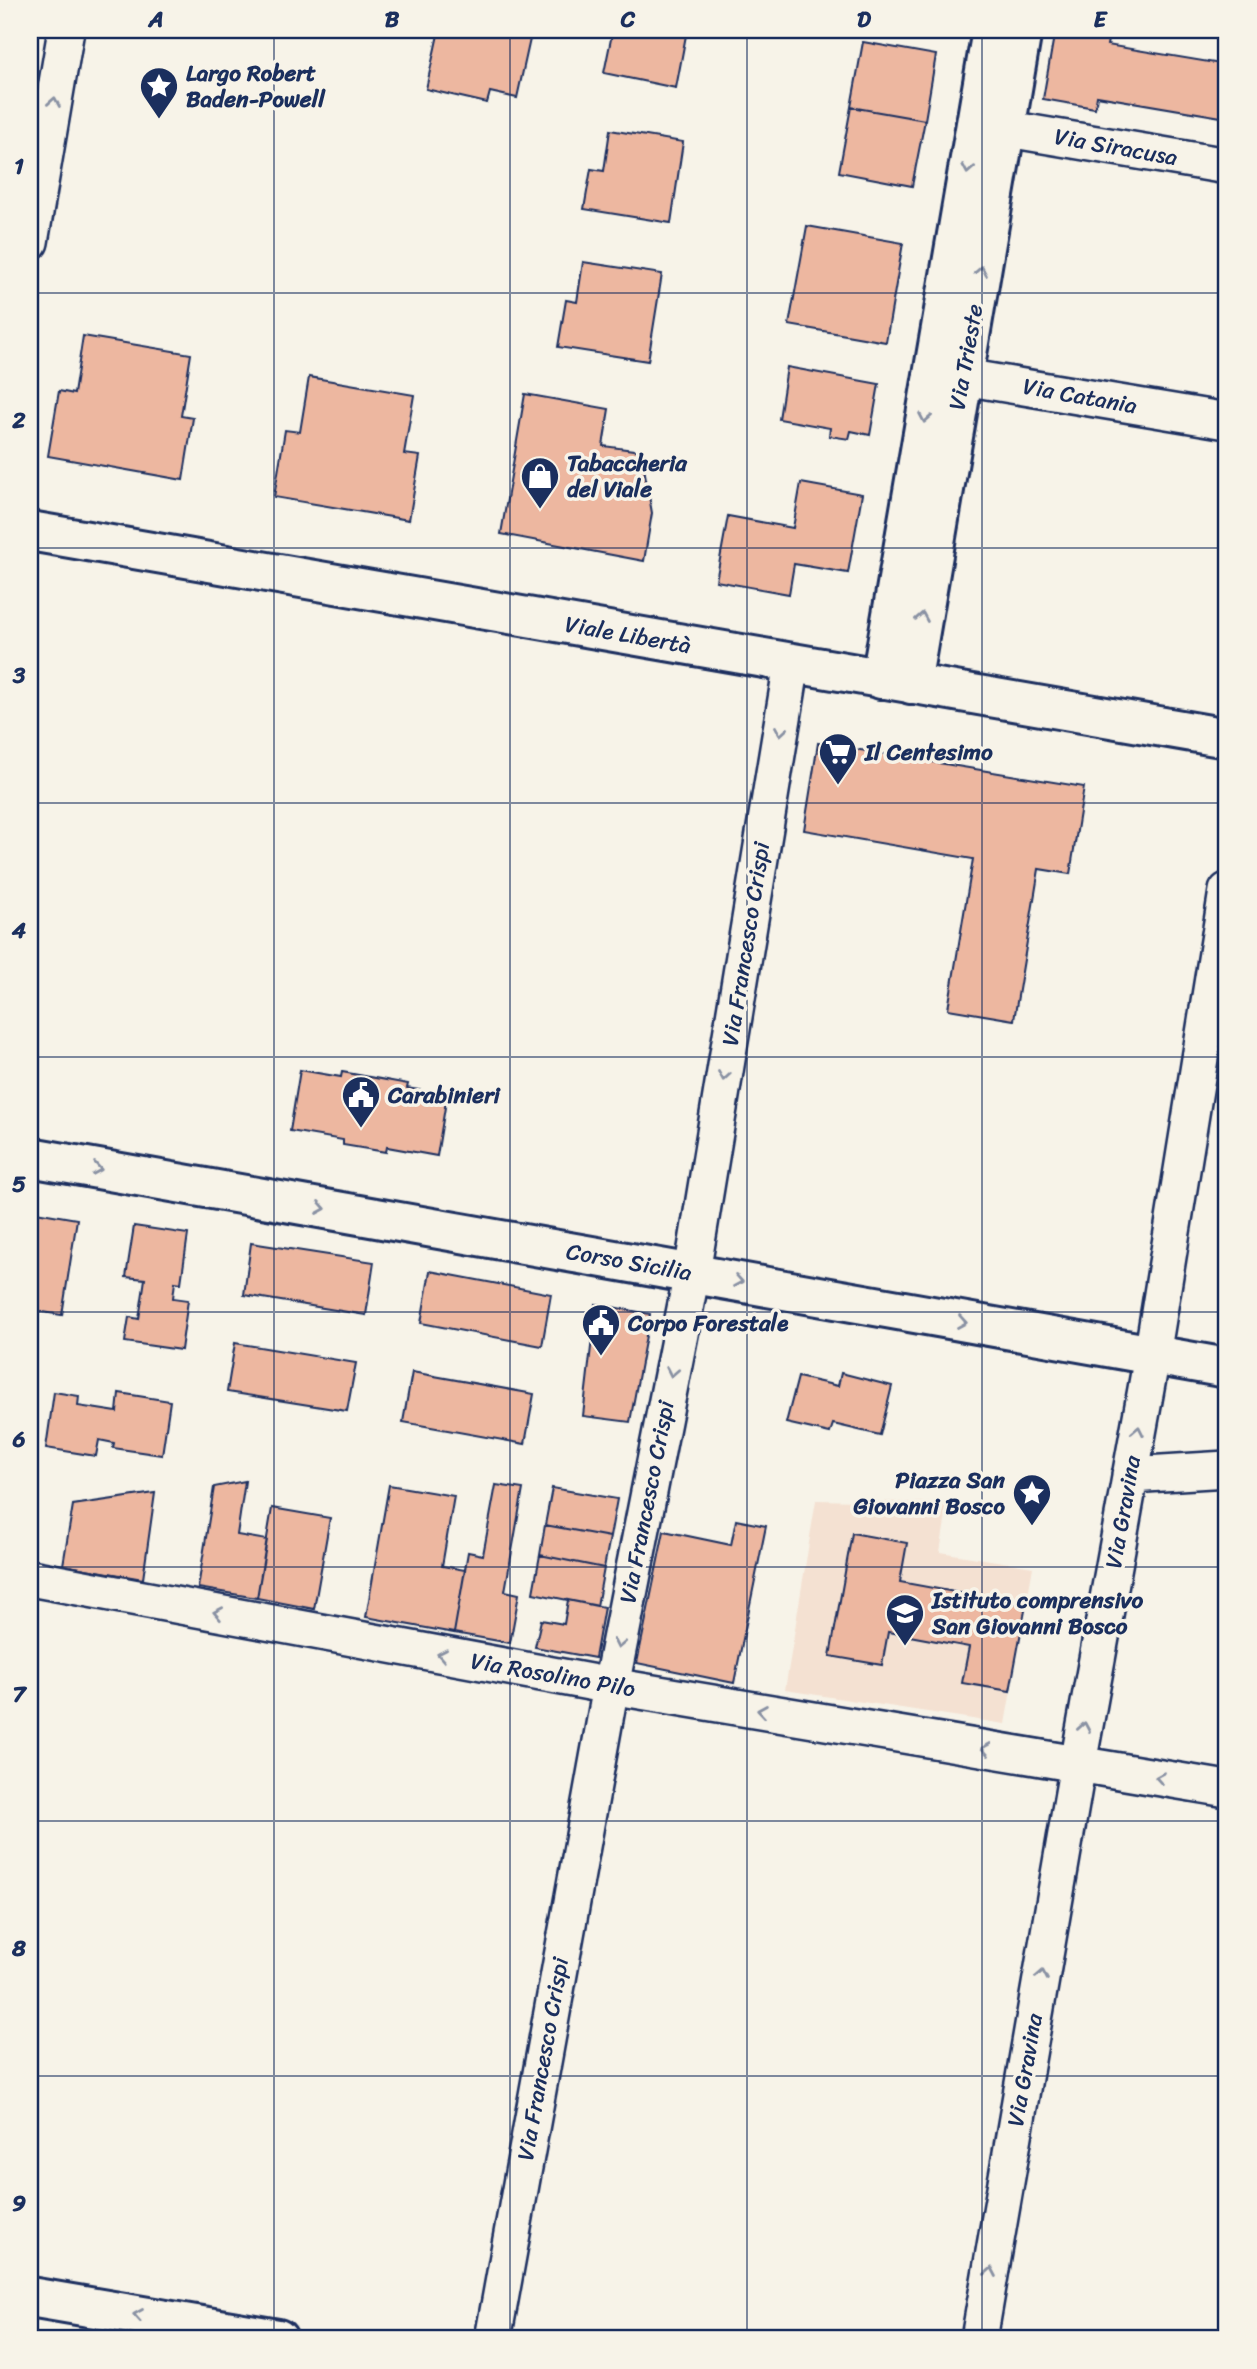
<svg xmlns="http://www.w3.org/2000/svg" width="1257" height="2369" viewBox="0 0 1257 2369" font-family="Sriracha,sans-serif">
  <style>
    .built { fill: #f4e1d2 }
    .building { fill: #edb7a0; stroke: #1b2f5e; stroke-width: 2 }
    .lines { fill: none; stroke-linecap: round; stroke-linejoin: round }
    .minor-casing { stroke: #1b2f5e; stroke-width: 40 }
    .tertiary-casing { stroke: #1b2f5e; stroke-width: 44 }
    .minor { stroke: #f7f3e8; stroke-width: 35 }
    .tertiary { stroke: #f7f3e8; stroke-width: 38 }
    .oneway { stroke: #8991a3 }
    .grid { fill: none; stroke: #1b2f5e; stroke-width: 2; stroke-opacity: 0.55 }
    .labels { text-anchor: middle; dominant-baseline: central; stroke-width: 7; stroke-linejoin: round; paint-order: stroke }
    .poi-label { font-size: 23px; font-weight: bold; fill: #1b2f5e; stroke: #f7f3e8; text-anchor: start }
    .street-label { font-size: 23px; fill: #1b2f5e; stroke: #f7f3e8 }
    .neatline { fill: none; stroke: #1b2f5e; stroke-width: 2.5 }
    .grid-label { font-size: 23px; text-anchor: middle; font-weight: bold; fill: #1b2f5e }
  </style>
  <rect width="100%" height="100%" fill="#f7f3e8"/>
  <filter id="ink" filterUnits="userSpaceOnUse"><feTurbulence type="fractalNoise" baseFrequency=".0143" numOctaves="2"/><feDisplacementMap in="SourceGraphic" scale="14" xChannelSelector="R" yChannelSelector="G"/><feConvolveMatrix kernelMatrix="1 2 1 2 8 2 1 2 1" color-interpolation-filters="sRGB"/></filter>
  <g filter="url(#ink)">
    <path class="built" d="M816 1500 948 1503 940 1552 1033 1567 1005 1724 785 1690Z"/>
    <path class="building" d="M439 30H532L517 98 490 92 487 103 426 89Z
      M603 30H687L676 88 604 73 612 34 603 32Z
      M1055 30H1110L1107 45 1227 65V118L1097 96 1095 108 1043 99Z
      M863 42 936 55 925 120 851 107Z
      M851 107 925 120 912 186 839 172Z
      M610 130 683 142 671 223 584 209 591 169 604 171Z
      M807 226 903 243 886 342 789 325Z
      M583 262 662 274 648 361 558 347 566 300 577 302Z
      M83 336 191 354 181 416 193 418 183 480 48 456 59 391 74 394Z
      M787 367 879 384 870 435 851 431 849 439 829 436 830 428 779 419Z
      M309 377 414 395 404 454 420 456 409 520 274 497 285 430 300 432Z
      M525 394 609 409 603 446 641 451 652 513 644 561 501 534Z
      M801 483 862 494 848 573 794 564 789 594 716 581 728 516 793 528Z
      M818 743 1084 787 1070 874 1039 869 1014 1020 948 1009 973 859 804 830Z
      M300 1070 341 1077 342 1072 408 1084 407 1088 447 1095 437 1156 387 1147 386 1152 343 1145V1140L290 1131Z
      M30 1211 77 1219 62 1315 30 1310Z
      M134 1226 188 1234 181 1283 175 1282 173 1298 188 1300 181 1350 125 1342 129 1317 139 1319 145 1279 126 1277Z
      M251 1243 374 1262 366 1315 244 1295Z
      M430 1271 551 1294 542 1346 421 1323Z
      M596 1304 650 1314 630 1422 583 1416Z
      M235 1343 356 1363 347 1411 227 1392Z
      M412 1372 534 1394 525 1444 403 1422Z
      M841 1373 892 1386 880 1435 833 1424 830 1433 786 1423 798 1377 838 1386Z
      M54 1392 79 1396 78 1406 117 1412 119 1393 170 1401 162 1455 113 1448 114 1443 99 1440 96 1456 46 1448Z
      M245 1481 237 1535 267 1540 257 1598 198 1588 214 1487Z
      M389 1485 454 1496 442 1566 465 1570 454 1633 366 1617Z
      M496 1485 523 1489 505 1591 519 1594 510 1643 454 1633 468 1552 483 1555Z
      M552 1488 617 1499 610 1537 545 1525Z
      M155 1493 143 1579 63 1565 73 1505Z
      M272 1508 330 1518 314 1609 257 1598Z
      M736 1520 766 1526 734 1683 637 1663 664 1531 731 1545Z
      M545 1525 610 1537 604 1568 540 1555Z
      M852 1533 907 1543 900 1582 1026 1605 1010 1691 962 1683 969 1647 888 1632 882 1665 830 1656Z
      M540 1555 604 1568 597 1606 533 1593Z
      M568 1600 604 1607 595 1658 535 1647 541 1620 564 1624Z"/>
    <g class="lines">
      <g class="minor-casing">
        <path id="minor" d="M979 124 1227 166
          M30 242 66 30
          M934 372 1227 421
          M1130 1475 1227 1469
          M30 1578 611 1686 1227 1789
          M493 2339 611 1686 692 1273 792 663
          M979 2339 1078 1764 1152 1356 1227 891"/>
      </g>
      <g class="tertiary-casing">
        <path id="tertiary" d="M30 531 1227 738
          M881 679 992 30
          M911 684 1022 30
          M30 1157 1227 1368
          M30 2297 278 2339"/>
      </g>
      <use href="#minor" class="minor"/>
      <use href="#tertiary" class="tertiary"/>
    </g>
    <defs><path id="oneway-chevron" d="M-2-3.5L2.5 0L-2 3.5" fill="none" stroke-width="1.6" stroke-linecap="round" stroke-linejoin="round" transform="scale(1.75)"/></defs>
    <g class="oneway">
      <use href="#oneway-chevron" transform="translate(54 102) rotate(-80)"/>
      <use href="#oneway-chevron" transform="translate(968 169) rotate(100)"/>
      <use href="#oneway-chevron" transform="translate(981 271) rotate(-80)"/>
      <use href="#oneway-chevron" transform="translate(925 418) rotate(100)"/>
      <use href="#oneway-chevron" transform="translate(922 617) rotate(-80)"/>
      <use href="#oneway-chevron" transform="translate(781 731) rotate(99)"/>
      <use href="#oneway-chevron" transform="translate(724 1076) rotate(99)"/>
      <use href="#oneway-chevron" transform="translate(97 1169) rotate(10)"/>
      <use href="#oneway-chevron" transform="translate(321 1208) rotate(10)"/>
      <use href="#oneway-chevron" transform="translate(738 1281) rotate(10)"/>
      <use href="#oneway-chevron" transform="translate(962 1322) rotate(10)"/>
      <use href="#oneway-chevron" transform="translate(672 1372) rotate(101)"/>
      <use href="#oneway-chevron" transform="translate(1138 1431) rotate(-79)"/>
      <use href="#oneway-chevron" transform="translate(218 1613) rotate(-169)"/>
      <use href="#oneway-chevron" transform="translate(619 1644) rotate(101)"/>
      <use href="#oneway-chevron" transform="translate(442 1655) rotate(-169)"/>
      <use href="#oneway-chevron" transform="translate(762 1711) rotate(-171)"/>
      <use href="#oneway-chevron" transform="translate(1084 1727) rotate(-80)"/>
      <use href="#oneway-chevron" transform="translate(986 1749) rotate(-171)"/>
      <use href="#oneway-chevron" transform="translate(1160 1778) rotate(-170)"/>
      <use href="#oneway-chevron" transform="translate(1042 1975) rotate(-80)"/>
      <use href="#oneway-chevron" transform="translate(991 2272) rotate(-80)"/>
      <use href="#oneway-chevron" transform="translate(138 2315) rotate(-170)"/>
    </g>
  </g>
  <path class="grid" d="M274 30V2339M510 30V2339M747 30V2339M982 30V2339M30 293H1227M30 548H1227M30 803H1227M30 1057H1227M30 1312H1227M30 1567H1227M30 1821H1227M30 2076H1227"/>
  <defs>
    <g id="sight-pin" transform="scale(2.0125)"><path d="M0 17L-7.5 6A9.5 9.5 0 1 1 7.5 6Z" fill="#1b2f5e" stroke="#f7f3e8"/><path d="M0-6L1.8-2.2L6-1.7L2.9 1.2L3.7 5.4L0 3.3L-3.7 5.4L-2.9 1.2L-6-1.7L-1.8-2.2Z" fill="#fff"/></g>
    <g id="shop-pin" transform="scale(2.0125)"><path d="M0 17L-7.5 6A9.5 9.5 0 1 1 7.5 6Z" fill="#1b2f5e" stroke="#f7f3e8"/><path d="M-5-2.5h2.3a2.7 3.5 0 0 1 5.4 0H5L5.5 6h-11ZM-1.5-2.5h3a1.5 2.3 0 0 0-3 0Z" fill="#fff"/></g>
    <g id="supermarket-pin" transform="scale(2.0125)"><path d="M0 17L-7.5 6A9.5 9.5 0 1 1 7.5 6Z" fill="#1b2f5e" stroke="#f7f3e8"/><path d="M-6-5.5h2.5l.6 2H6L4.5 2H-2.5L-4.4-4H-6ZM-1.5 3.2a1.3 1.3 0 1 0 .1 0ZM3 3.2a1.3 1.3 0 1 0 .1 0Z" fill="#fff"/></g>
    <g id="civic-pin" transform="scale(2.0125)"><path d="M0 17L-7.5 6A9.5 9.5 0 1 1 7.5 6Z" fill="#1b2f5e" stroke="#f7f3e8"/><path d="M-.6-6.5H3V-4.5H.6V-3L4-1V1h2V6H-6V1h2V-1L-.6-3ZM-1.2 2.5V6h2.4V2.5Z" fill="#fff"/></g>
    <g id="school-pin" transform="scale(2.0125)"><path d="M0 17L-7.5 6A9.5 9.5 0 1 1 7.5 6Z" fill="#1b2f5e" stroke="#f7f3e8"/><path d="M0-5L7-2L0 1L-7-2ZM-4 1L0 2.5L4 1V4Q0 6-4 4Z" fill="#fff"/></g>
  </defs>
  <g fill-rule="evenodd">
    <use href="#sight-pin" x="159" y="86"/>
    <use href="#shop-pin" x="540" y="476"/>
    <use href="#supermarket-pin" x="838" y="752"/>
    <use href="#civic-pin" x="361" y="1095"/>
    <use href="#civic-pin" x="601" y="1323"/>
    <use href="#sight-pin" x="1032" y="1493"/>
    <use href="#school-pin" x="905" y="1613"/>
  </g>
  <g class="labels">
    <g class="poi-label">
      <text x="186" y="73">Largo Robert<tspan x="186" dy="26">Baden-Powell</tspan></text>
      <text x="567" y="463">Tabaccheria<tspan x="567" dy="26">del Viale</tspan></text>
      <text x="865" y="752">Il Centesimo</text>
      <text x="388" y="1095">Carabinieri</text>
      <text x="628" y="1323">Corpo Forestale</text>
      <text x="1005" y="1480" text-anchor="end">Piazza San<tspan x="1005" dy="26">Giovanni Bosco</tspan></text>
      <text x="932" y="1600">Istituto comprensivo<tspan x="932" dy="26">San Giovanni Bosco</tspan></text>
    </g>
    <g class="street-label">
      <text transform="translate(1116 147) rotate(10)">Via Siracusa</text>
      <text transform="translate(966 357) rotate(-80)">Via Trieste</text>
      <text transform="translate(1080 396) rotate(10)">Via Catania</text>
      <text transform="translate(628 635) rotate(10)">Viale Libertà</text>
      <text transform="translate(746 944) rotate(-81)">Via Francesco Crispi</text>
      <text transform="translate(629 1262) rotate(10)">Corso Sicilia</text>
      <text transform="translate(647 1502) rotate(-79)">Via Francesco Crispi</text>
      <text transform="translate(1123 1512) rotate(-80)">Via Gravina</text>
      <text transform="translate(553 1675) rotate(10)">Via Rosolino Pilo</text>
      <text transform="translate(543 2059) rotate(-80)">Via Francesco Crispi</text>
      <text transform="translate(1025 2070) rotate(-80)">Via Gravina</text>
    </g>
  </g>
  <rect width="1257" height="2369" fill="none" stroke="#f7f3e8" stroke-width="77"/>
  <rect x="38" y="38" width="1180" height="2292" class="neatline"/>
  <g class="grid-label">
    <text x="156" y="27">A</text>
    <text x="392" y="27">B</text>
    <text x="628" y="27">C</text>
    <text x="864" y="27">D</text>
    <text x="1100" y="27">E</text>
    <text x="19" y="174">1</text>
    <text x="19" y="428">2</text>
    <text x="19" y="683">3</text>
    <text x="19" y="938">4</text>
    <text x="19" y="1192">5</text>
    <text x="19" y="1447">6</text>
    <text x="19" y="1702">7</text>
    <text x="19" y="1956">8</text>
    <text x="19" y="2211">9</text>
  </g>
</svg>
